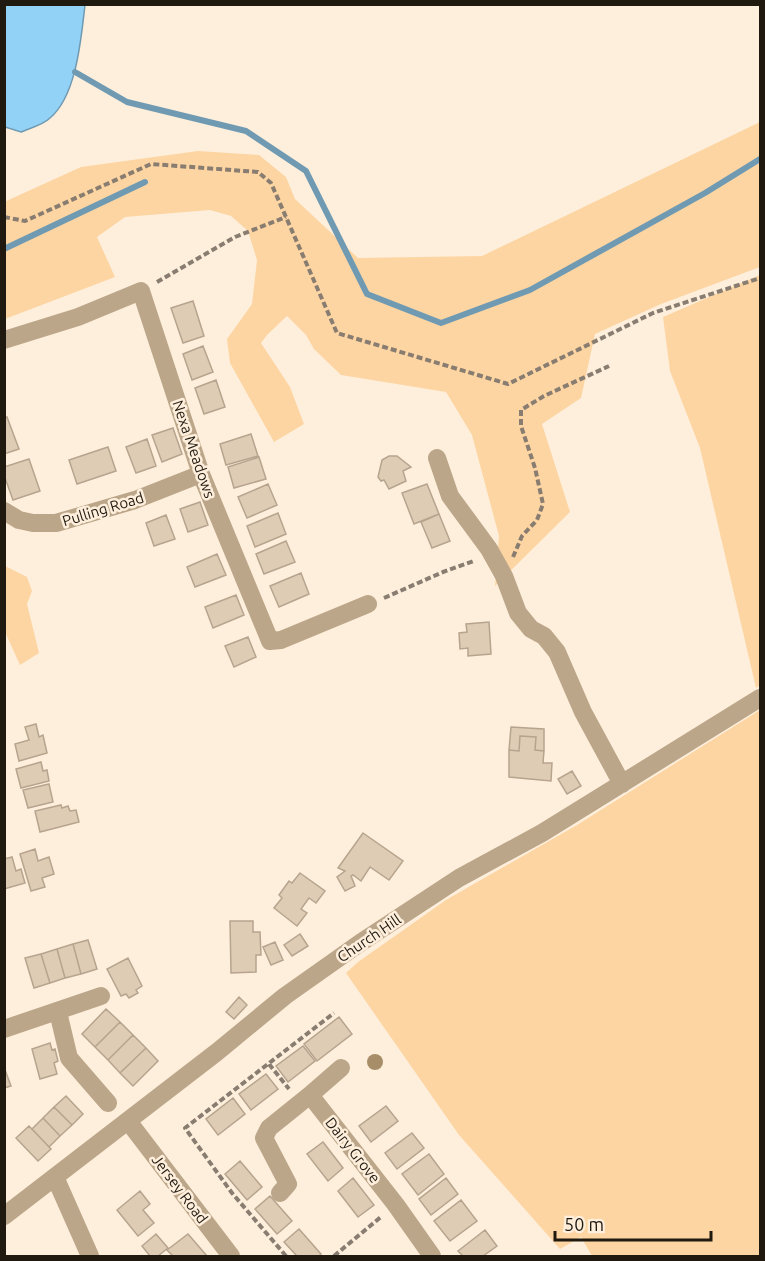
<svg xmlns="http://www.w3.org/2000/svg" width="765" height="1261" viewBox="0 0 765 1261" font-family="Ubuntu,sans-serif">
  <style>
    .green { fill: #fdd5a3 }
    .water { fill: #93d2f7; stroke: #709ab2; stroke-width: 1.5 }
    .lines { fill: none; stroke-linecap: round; stroke-linejoin: round }
    .stream { stroke: #709ab2; stroke-width: 6 }
    .building { fill: #dfccb5; stroke: #b7a48e; stroke-width: 1.5 }
    .path { stroke: #887d70; stroke-width: 4; stroke-dasharray: 6 3; stroke-linecap: butt }
    .minor { stroke: #bca68a; stroke-width: 18 }
    .tree { fill: #a88e68 }
    .labels { text-anchor: middle; dominant-baseline: central; stroke-width: 5; stroke-linejoin: round; paint-order: stroke }
    .street-label { font-size: 15px; fill: #201910; stroke: #feefdc }
  </style>
  <rect width="100%" height="100%" fill="#feefdc"/>
  <path class="green" d="M760 122V267L661 304 595 334 581 398 542 424 570 512 495 586 499 536 472 435 446 392 341 375 314 349 306 335 287 316 267 335 261 343 290 387 304 424 274 442 230 363 227 339 252 304 257 260 248 231 231 216 210 210 125 217 97 237 115 277 5 319 4 202 81 167 198 151 259 155 286 177 295 199 358 258 482 256Z
    M760 275V685L756 688 700 448 670 371 663 317Z
    M5 566 27 577 32 591 27 604 39 653 20 665 5 632Z
    M760 710V1256H592L581 1237 560 1249 459 1135 346 973 358 962 446 900 577 825Z"/>
  <path class="water" d="M5 4 85 5C81 38 77 95 50 118 43 125 30 128 21 132L5 127Z"/>
  <g class="lines">
    <path class="stream" d="M75 72 127 102 246 131 306 171 367 294 441 323 530 290 705 193 760 159
      M4 249 145 182"/>
  </g>
  <path class="building" d="M193 301 204 336 183 343 171 308Z
    M203 346 213 372 192 380 183 354Z
    M216 380 225 407 204 414 195 388Z
    M7 417 19 449 4 454V418Z
    M173 428 182 454 162 462 152 435Z
    M251 434 258 456 226 465 220 444Z
    M147 439 156 466 136 473 126 447Z
    M108 447 116 471 77 484 69 460Z
    M389 456H397L411 467 403 471 406 481 389 489 384 480 381 481 378 477 382 460Z
    M259 457 266 479 234 488 228 467Z
    M29 459 40 491 13 500 4 475V467Z
    M268 484 277 505 247 518 238 497Z
    M427 484 439 514 414 524 402 493Z
    M200 502 208 525 188 532 180 509Z
    M278 513 286 534 255 547 247 526Z
    M439 514 450 541 432 548 421 522Z
    M166 515 175 539 154 546 146 523Z
    M286 541 295 562 264 574 256 554Z
    M217 554 226 575 195 587 187 567Z
    M301 573 309 594 279 607 270 586Z
    M236 595 244 615 213 628 205 607Z
    M489 622 491 654 468 656V648L460 649 459 633 467 632 466 624Z
    M248 637 256 657 234 667 225 646Z
    M36 724 39 737 43 735 47 753 19 761 15 744 29 740 25 727Z
    M511 727 544 729V751L535 750 536 737 520 736 519 751 509 750Z
    M520 736 536 737 535 750 544 751 543 763H552L551 781 509 777V750L519 751Z
    M41 762 43 771 47 770 49 781 21 788 16 769Z
    M572 771 581 786 567 794 558 779Z
    M49 784 53 802 28 808 23 790Z
    M61 805 62 808 68 806 70 811 76 810 79 822 40 832 35 811Z
    M363 833 403 861 389 880 370 867 361 881 353 875 351 876 355 886 345 891 337 877 345 871 338 868Z
    M35 849 38 861 49 857 54 874 42 878 45 887 31 891 20 854Z
    M12 857 16 871 21 869 25 883 4 889V859Z
    M300 873 325 891 316 903 309 898 301 909 307 913 297 926 274 908 282 898 279 895 289 881 292 883Z
    M230 921H253V932H260L261 955H256V972L231 973Z
    M300 934 308 946 292 956 284 945Z
    M88 940 97 969 81 974 73 944Z
    M275 942 283 960 271 965 263 947Z
    M73 944 81 974 65 978 57 949Z
    M57 949 65 978 50 983 41 954Z
    M41 954 50 983 34 988 25 958Z
    M128 958 142 986 136 990 138 993 129 998 126 994 121 996 107 969Z
    M239 997 247 1005 234 1019 226 1012Z
    M106 1009 120 1022 95 1047 82 1034Z
    M339 1017 352 1034 317 1061 304 1044Z
    M120 1022 133 1035 108 1060 95 1047Z
    M133 1035 146 1048 120 1073 108 1060Z
    M50 1043 52 1050 55 1049 58 1061 54 1063 57 1074 40 1079 32 1049Z
    M303 1046 315 1061 288 1082 276 1066Z
    M146 1048 158 1061 133 1086 120 1073Z
    M4 1067 11 1086 4 1088Z
    M266 1074 278 1089 251 1110 239 1094Z
    M66 1096 83 1114 72 1125 54 1107Z
    M233 1098 245 1114 218 1135 206 1119Z
    M386 1106 398 1121 371 1142 359 1126Z
    M54 1107 72 1125 60 1136 43 1118Z
    M43 1118 60 1136 49 1147 32 1129Z
    M29 1126 51 1149 38 1161 16 1138Z
    M412 1133 424 1148 397 1169 385 1153Z
    M323 1142 343 1168 328 1181 307 1154Z
    M429 1154 444 1174 418 1195 402 1174Z
    M240 1161 262 1187 247 1200 225 1174Z
    M353 1178 374 1205 358 1217 338 1191Z
    M446 1178 458 1194 431 1215 419 1199Z
    M140 1191 150 1204 143 1210 154 1223 138 1236 117 1210Z
    M270 1196 292 1221 277 1234 255 1209Z
    M461 1200 477 1221 450 1241 434 1221Z
    M299 1229 321 1254 319 1256H297L284 1242Z
    M485 1230 497 1246 483 1256H463L458 1251Z
    M156 1234 168 1248 158 1256H150L142 1246Z
    M188 1234 207 1256H173L167 1250Z"/>
  <g class="lines">
    <path class="path" d="M4 217 25 221 151 164 258 172 271 183 337 333 508 384 653 313 760 278
      M157 282 235 237 286 217
      M513 557 522 536 537 520 543 504 535 468 521 426V410L544 396 609 366
      M384 598 443 572 474 561
      M269 1064 289 1089
      M286 1256 232 1193 185 1128 334 1013
      M334 1256 382 1216"/>
    <path class="minor" d="M4 340 78 317 141 291 201 474 270 641 281 640 368 604
      M437 458 450 496 489 549 504 576 518 613 531 629 544 636 557 652 583 712 622 784
      M4 511 19 520 33 523H56L135 500 201 474
      M58 1012 69 1058 108 1103
      M4 1029 101 996
      M310 1095 341 1068
      M128 1121 231 1256
      M55 1177 90 1256
      M280 1193 288 1184 264 1138 269 1128 310 1095 396 1205 432 1256
      M4 1216 217 1052 285 996 360 943 459 878 542 833 760 698"/>
  </g>
  <circle class="tree" cx="375" cy="1062" r="8"/>
  <g class="labels">
    <g class="street-label">
      <text transform="translate(194 449) rotate(71)">Nexa Meadows</text>
      <text transform="translate(103 509) rotate(-17)">Pulling Road</text>
      <text transform="translate(369 938) rotate(-34)">Church Hill</text>
      <text transform="translate(353 1150) rotate(52)">Dairy Grove</text>
      <text transform="translate(180 1189) rotate(53)">Jersey Road</text>
    </g>
  </g>
  <rect width="765" height="1261" fill="none" stroke="#201910" stroke-width="12"/>
  <path d="M555 1231v9h156v-9" fill="none" stroke="#201910" stroke-width="3"/>
  <text x="564" y="1231" font-size="18" fill="#201910" stroke="#feefdc" stroke-width="4.5" paint-order="stroke">50 m</text>
</svg>
